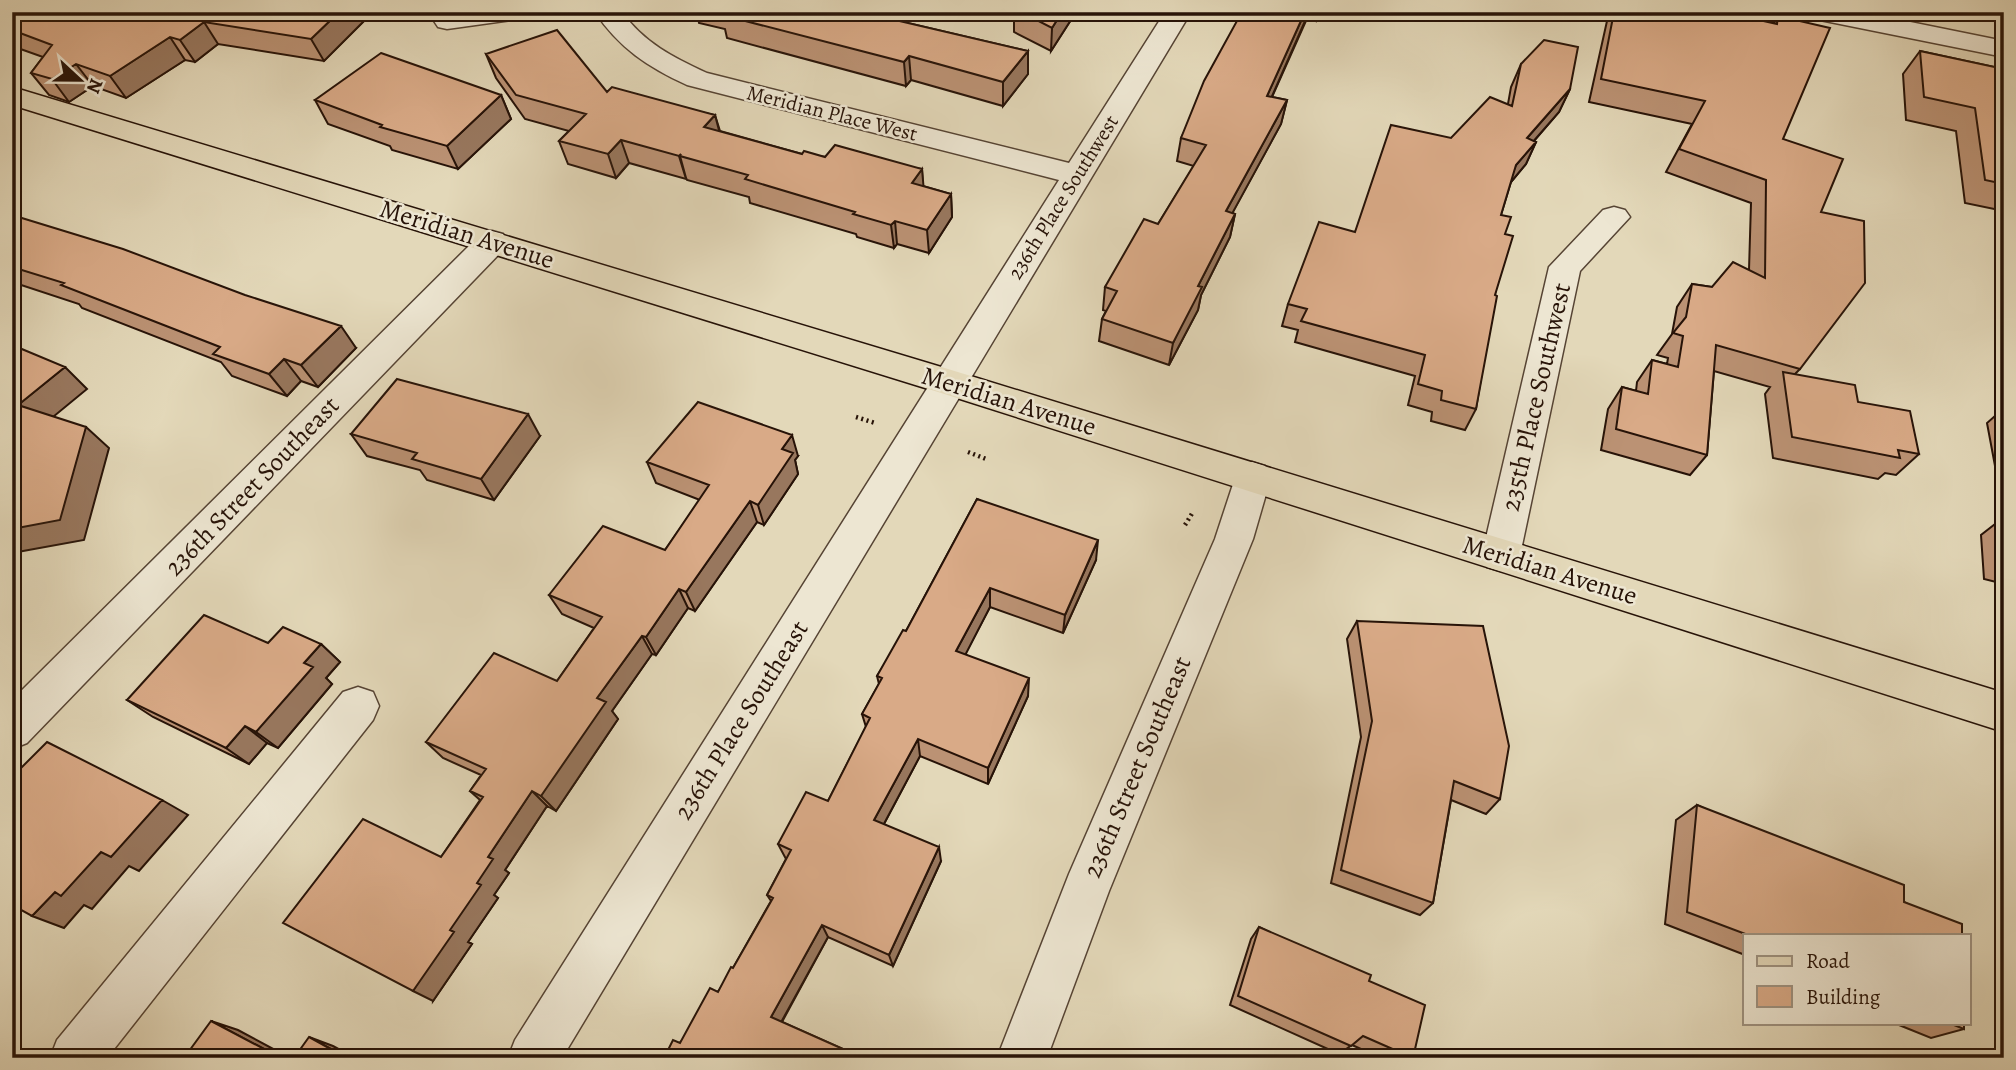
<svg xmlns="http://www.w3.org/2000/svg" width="2016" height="1070" viewBox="0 0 2016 1070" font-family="Alegreya,serif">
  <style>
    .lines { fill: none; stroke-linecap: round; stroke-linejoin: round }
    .minor-casing { stroke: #564434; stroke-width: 3 }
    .major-casing { stroke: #271308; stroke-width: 3 }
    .path { stroke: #271308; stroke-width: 4.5; stroke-dasharray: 2 3.5; stroke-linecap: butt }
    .minor { fill: #ede6d2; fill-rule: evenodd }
    .major { fill: #e3d8b9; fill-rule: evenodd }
    .wall { fill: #bb9274; stroke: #271308; stroke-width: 2 }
    .shaded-wall { fill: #98775e; stroke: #271308; stroke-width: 2 }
    .building { fill: #d9aa87; stroke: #271308; stroke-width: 2 }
    .labels { text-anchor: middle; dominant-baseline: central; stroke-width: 5; stroke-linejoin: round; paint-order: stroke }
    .far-street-label { font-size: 21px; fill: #271308; stroke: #ede6d2 }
    .street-label { font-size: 26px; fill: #271308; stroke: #ede6d2 }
  </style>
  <rect width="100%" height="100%" fill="#e3d8b9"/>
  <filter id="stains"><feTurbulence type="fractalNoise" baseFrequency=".00286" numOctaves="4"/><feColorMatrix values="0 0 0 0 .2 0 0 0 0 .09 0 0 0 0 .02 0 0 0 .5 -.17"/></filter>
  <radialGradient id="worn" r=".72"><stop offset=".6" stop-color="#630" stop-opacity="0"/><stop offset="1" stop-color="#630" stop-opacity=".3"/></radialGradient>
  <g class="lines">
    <g class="minor-casing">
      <path id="minor" d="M525 12 521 18 512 20 447 29 438 27 434 21 438 15 453 12Z
        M595 12H622C643 42 674 58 707 73L1069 163 1165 12H1191L562 1058H508L515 1040 1059 180 687 85C648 67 619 48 595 12Z
        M1807 12H1861L2004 41V57L1820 20 1811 18Z
        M1614 207 1625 210 1630 217 1580 271 1520 555 1515 567 1501 571 1487 567 1482 555 1549 267 1603 210Z
        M492 231 503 234 508 242 503 250 27 743 12 749V700L481 234Z
        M1252 462 1265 466 1271 477 1253 539 1109 891 1047 1058H997L1069 874 1215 539 1239 466Z
        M358 687 373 692 379 706 373 720 107 1058H50L57 1040 343 692Z"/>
    </g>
    <g class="major-casing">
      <path id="major" d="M12 87 948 369 2004 693V732L938 392 12 105Z"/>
    </g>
    <path class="path" d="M856 417 875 423
      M968 452 986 459
      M1185 525 1193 512"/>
    <use href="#minor" class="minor"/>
    <use href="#major" class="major"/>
  </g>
  <path class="wall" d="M12 12H373L324 61 218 44 195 62 185 60 126 98 93 86 69 102 49 95 31 73 43 57 12 46Z
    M697 12H861L1028 51V74L1003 106 911 80 906 86 727 38 725 29 699 23Z
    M1014 12H1076L1051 51 1014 32Z
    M1246 12H1319L1316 21 1309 14 1272 97 1287 100 1281 124 1232 213 1235 214 1230 237 1201 295 1198 310 1169 365 1099 341 1102 319 1106 311 1103 310 1105 287 1158 224 1194 166 1177 161 1181 138Z
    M1609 12H1723L1774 23 1778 16 1783 139 1821 212 1800 369 1795 374 1858 402 1919 454 1896 475 1885 473 1878 479 1773 458 1765 394 1770 387 1714 371 1707 455 1690 475 1601 450 1608 409 1622 387 1636 391 1637 382 1652 360 1667 364 1668 358 1657 355 1672 334 1677 307 1692 284 1712 287 1749 270 1751 203 1666 172 1692 124 1589 102Z
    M1920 51 2004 69V211L1965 203 1956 131 1906 120 1903 74Z
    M486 54 607 92 715 115 720 131 802 154 922 169 923 186 951 194 952 217 929 253 897 244 894 248 857 237 856 234 750 203 749 197 687 180 686 178V179L629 163 616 178 568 164 559 141 569 131 525 119 496 78Z
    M1521 64 1570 89 1559 112 1534 141 1536 142 1526 164 1511 182 1501 215 1505 234 1476 409 1465 430 1431 421 1432 412 1408 405 1415 376 1295 342 1298 330 1282 326 1288 304 1451 138 1508 104 1511 87Z
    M501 95 511 119 458 169 392 150 390 146 328 124 315 100Z
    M12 215 356 348 318 387 301 381 287 396 232 376 221 362 82 308 79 304 12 282Z
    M2004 408V514L1987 423Z
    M351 434 540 436 494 500 427 480 420 470 367 456Z
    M798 456 795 460 798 474 764 525 757 522 695 611 688 608 656 655 652 654 612 711 618 719 556 811 547 806 505 870 509 873 494 895 498 898 468 942 472 944 433 1001 441 857 480 800 470 791 481 775 443 758 426 742 557 681 594 628 562 614 549 595 665 550 700 500 656 483 647 462Z
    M977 499 1096 560 1063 633 990 607 965 654 1028 696 988 784 920 756 884 824 941 861 893 966 828 937 782 1022 852 1053 855 1058H664L680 1043 718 992 733 968 771 901 767 895 786 859 778 844 828 801 866 727 862 714 879 684 877 676 906 631Z
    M2004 517V584L1984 579 1981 535Z
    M1357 621 1500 799 1486 814 1451 800 1433 903 1420 915 1331 883 1361 737 1347 639Z
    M268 643 321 644 340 662 326 678 332 684 278 748 267 743 249 764 153 717 127 700Z
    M1697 805 1904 902 1962 935H1745V955L1665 924 1676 820Z
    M1259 927 1369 981 1413 1058H1381L1352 1045 1339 1054 1230 1005 1251 939Z
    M1894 1023H1964V1029L1931 1038Z"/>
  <path class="shaded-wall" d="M339 12H373L324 61 311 39Z
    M1062 12H1076L1051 51 1052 28Z
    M1305 12H1309L1262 119 1267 96Z
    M204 22 218 44 195 62 180 40Z
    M170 37 185 60 126 98 110 76Z
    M1028 51V74L1003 106V82Z
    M909 56 911 80 906 86 904 62Z
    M76 64 93 86 69 102 52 79Z
    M1570 89 1559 112 1517 160 1527 138Z
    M501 95 511 119 458 169 447 146Z
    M1287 100 1281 124 1221 234 1226 211Z
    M715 115 721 138 704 127Z
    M621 140 629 163 616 178 608 154Z
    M1536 142 1526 164 1506 188 1516 165Z
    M681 154 680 156 686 178V179L679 156Z
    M922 169 924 192 912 183Z
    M951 194 952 217 929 253 927 230Z
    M1235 214 1230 237 1201 295 1198 310 1169 365 1173 343 1198 286Z
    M895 221 897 244 894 248 891 225Z
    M341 326 356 348 318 387 301 365Z
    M284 359 301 381 287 396 269 374Z
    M65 367 87 389 42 426 18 405Z
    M528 414 540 436 494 500 481 479Z
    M86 427 109 448 84 540 12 553V529Z
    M792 435 798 456 795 460 798 474 764 525 758 505 782 449Z
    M750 501 757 522 695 611 686 592Z
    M1098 540 1096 560 1063 633 1065 615Z
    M990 588V607L958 669 956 651Z
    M679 589 688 608 656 655 646 637Z
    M642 636 652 654 612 711 618 719 556 811 541 796 597 698Z
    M321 644 340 662 326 678 332 684 278 748 256 732 304 663Z
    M1029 678 1028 696 988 784V768Z
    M245 726 267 743 249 764 226 748Z
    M918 739 920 756 878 835 874 820Z
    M532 791 547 806 505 870 509 873 494 895 498 898 468 942 472 944 433 1001 413 991 477 883 488 857Z
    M162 800 188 815 139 871 129 866 92 909 84 905 64 928 32 916 55 892Z
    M939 847 941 861 893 966 889 955Z
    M822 925 828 937 779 1026 771 1017Z
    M211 1021 238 1030 290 1058H281Z
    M309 1037 333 1046 355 1058H347Z"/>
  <path class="building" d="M12 12H339L311 39 204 22 180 40 170 37 110 76 76 64 52 79 31 73 52 45 12 30Z
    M724 12H861L1028 51 1003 82 909 56 904 62 722 15Z
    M1021 12H1062L1052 28Z
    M1246 12H1305L1267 96 1287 100 1226 211 1235 214 1198 286 1202 287 1173 343 1102 319 1117 291 1105 287 1144 219 1158 224 1206 145 1181 138 1204 81 1238 19 1243 20Z
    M1614 12H1723L1777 24 1778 16 1830 28 1783 139 1843 159 1821 212 1864 221 1865 283 1800 369 1716 345 1707 455 1616 429 1622 387 1648 394 1652 360 1678 367 1683 336 1673 333 1686 317 1692 284 1712 287 1733 262 1765 278 1766 180 1679 149 1705 101 1601 79Z
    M557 30 607 92 612 87 715 115 704 127 802 154 804 151 825 157 835 145 922 169 912 183 951 194 927 230 895 221 891 225 853 214 855 212 745 179 748 175 680 156 681 154 679 156 621 140 608 154 559 141 586 114 516 95 486 54Z
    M1544 40 1578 47 1570 89 1527 138 1536 142 1516 165 1501 215 1511 217 1505 234 1513 236 1495 295 1497 296 1476 409 1441 400 1442 391 1418 384 1425 355 1301 321 1307 309 1288 304 1319 222 1355 232 1391 125 1451 138 1490 97 1512 106 1521 64Z
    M1920 51 2004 69V184L1985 180 1975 108 1924 97Z
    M381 53 501 95 447 146 380 127 382 125 315 100Z
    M12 215 123 249 245 295 341 326 301 365 284 359 269 374 213 354 220 347 61 285 64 283 12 267Z
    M17 347 65 367 18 405 86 427 60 520 12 529V351Z
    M1783 372 1855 385 1858 402 1910 411 1919 454 1898 450 1900 458 1792 437Z
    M397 379 528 414 481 479 412 459 417 453 351 434Z
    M698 402 792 435 782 449 793 453 758 505 750 501 686 592 679 589 646 637 642 636 597 698 606 702 541 796 532 791 488 857 493 859 477 883 481 885 450 930 454 932 413 991 283 923 363 819 441 857 483 797 470 791 486 769 426 742 494 653 557 681 602 617 549 595 603 526 665 550 709 485 647 462Z
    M977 499 1098 540 1065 615 990 588 956 651 1029 678 988 768 918 739 874 820 939 847 889 955 822 925 771 1017 852 1053 849 1058H664L673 1040 680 1043 710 988 718 992 731 967 733 968 773 898 767 895 791 850 778 844 806 792 828 801 870 718 862 714 882 678 877 676 903 630 906 631Z
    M204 615 268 643 283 627 321 644 304 663 313 667 256 732 245 726 226 748 127 700Z
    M1357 621 1483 626 1509 746 1500 799 1454 781 1433 903 1341 870 1372 721Z
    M47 742 162 800 111 857 101 852 61 896 55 892 32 916 12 905V777Z
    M1697 805 1904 885V902L1962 924V935H1748L1687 912Z
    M1259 927 1371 975 1369 981 1425 1005 1413 1058 1363 1036 1351 1046 1238 996Z
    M211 1021 281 1058H184Z
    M1949 1023H1964V1029Z
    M309 1037 347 1058H294Z"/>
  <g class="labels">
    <g class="far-street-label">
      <text transform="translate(832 113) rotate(14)">Meridian Place West</text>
      <text transform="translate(1063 197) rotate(-58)">236th Place Southwest</text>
    </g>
    <g class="street-label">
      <text transform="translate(467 234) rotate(17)">Meridian Avenue</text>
      <text transform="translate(1536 397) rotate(-77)">235th Place Southwest</text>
      <text transform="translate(1009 401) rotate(17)">Meridian Avenue</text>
      <text transform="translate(252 486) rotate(-46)">236th Street Southeast</text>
      <text transform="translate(1550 570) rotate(17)">Meridian Avenue</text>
      <text transform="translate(741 720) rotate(-58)">236th Place Southeast</text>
      <text transform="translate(1137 767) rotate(-67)">236th Street Southeast</text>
    </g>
  </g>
  <rect width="2016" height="1070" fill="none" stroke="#e3d8b9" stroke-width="42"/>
  <rect x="14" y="14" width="1988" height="1042" fill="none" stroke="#271308" stroke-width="3.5"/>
  <rect x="21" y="21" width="1974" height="1028" fill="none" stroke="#271308" stroke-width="2"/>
  <rect x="1743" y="934" width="228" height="91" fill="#ede6d2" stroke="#9e9281" stroke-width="2"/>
  <rect x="1757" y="956" width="35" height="10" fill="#e3d8b9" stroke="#9e9281" stroke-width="2"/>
  <text x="1806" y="968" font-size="21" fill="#271308">Road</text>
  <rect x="1757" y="986" width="35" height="21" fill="#d9aa87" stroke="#9e9281" stroke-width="2"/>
  <text x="1806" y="1004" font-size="21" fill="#271308">Building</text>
  <g transform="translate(80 80) rotate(112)" stroke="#ede6d2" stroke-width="5" paint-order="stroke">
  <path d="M0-5L12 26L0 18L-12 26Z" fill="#271308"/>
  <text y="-10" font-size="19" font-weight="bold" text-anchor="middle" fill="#271308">N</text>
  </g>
  <rect width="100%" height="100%" filter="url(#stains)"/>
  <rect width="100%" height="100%" fill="url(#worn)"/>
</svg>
